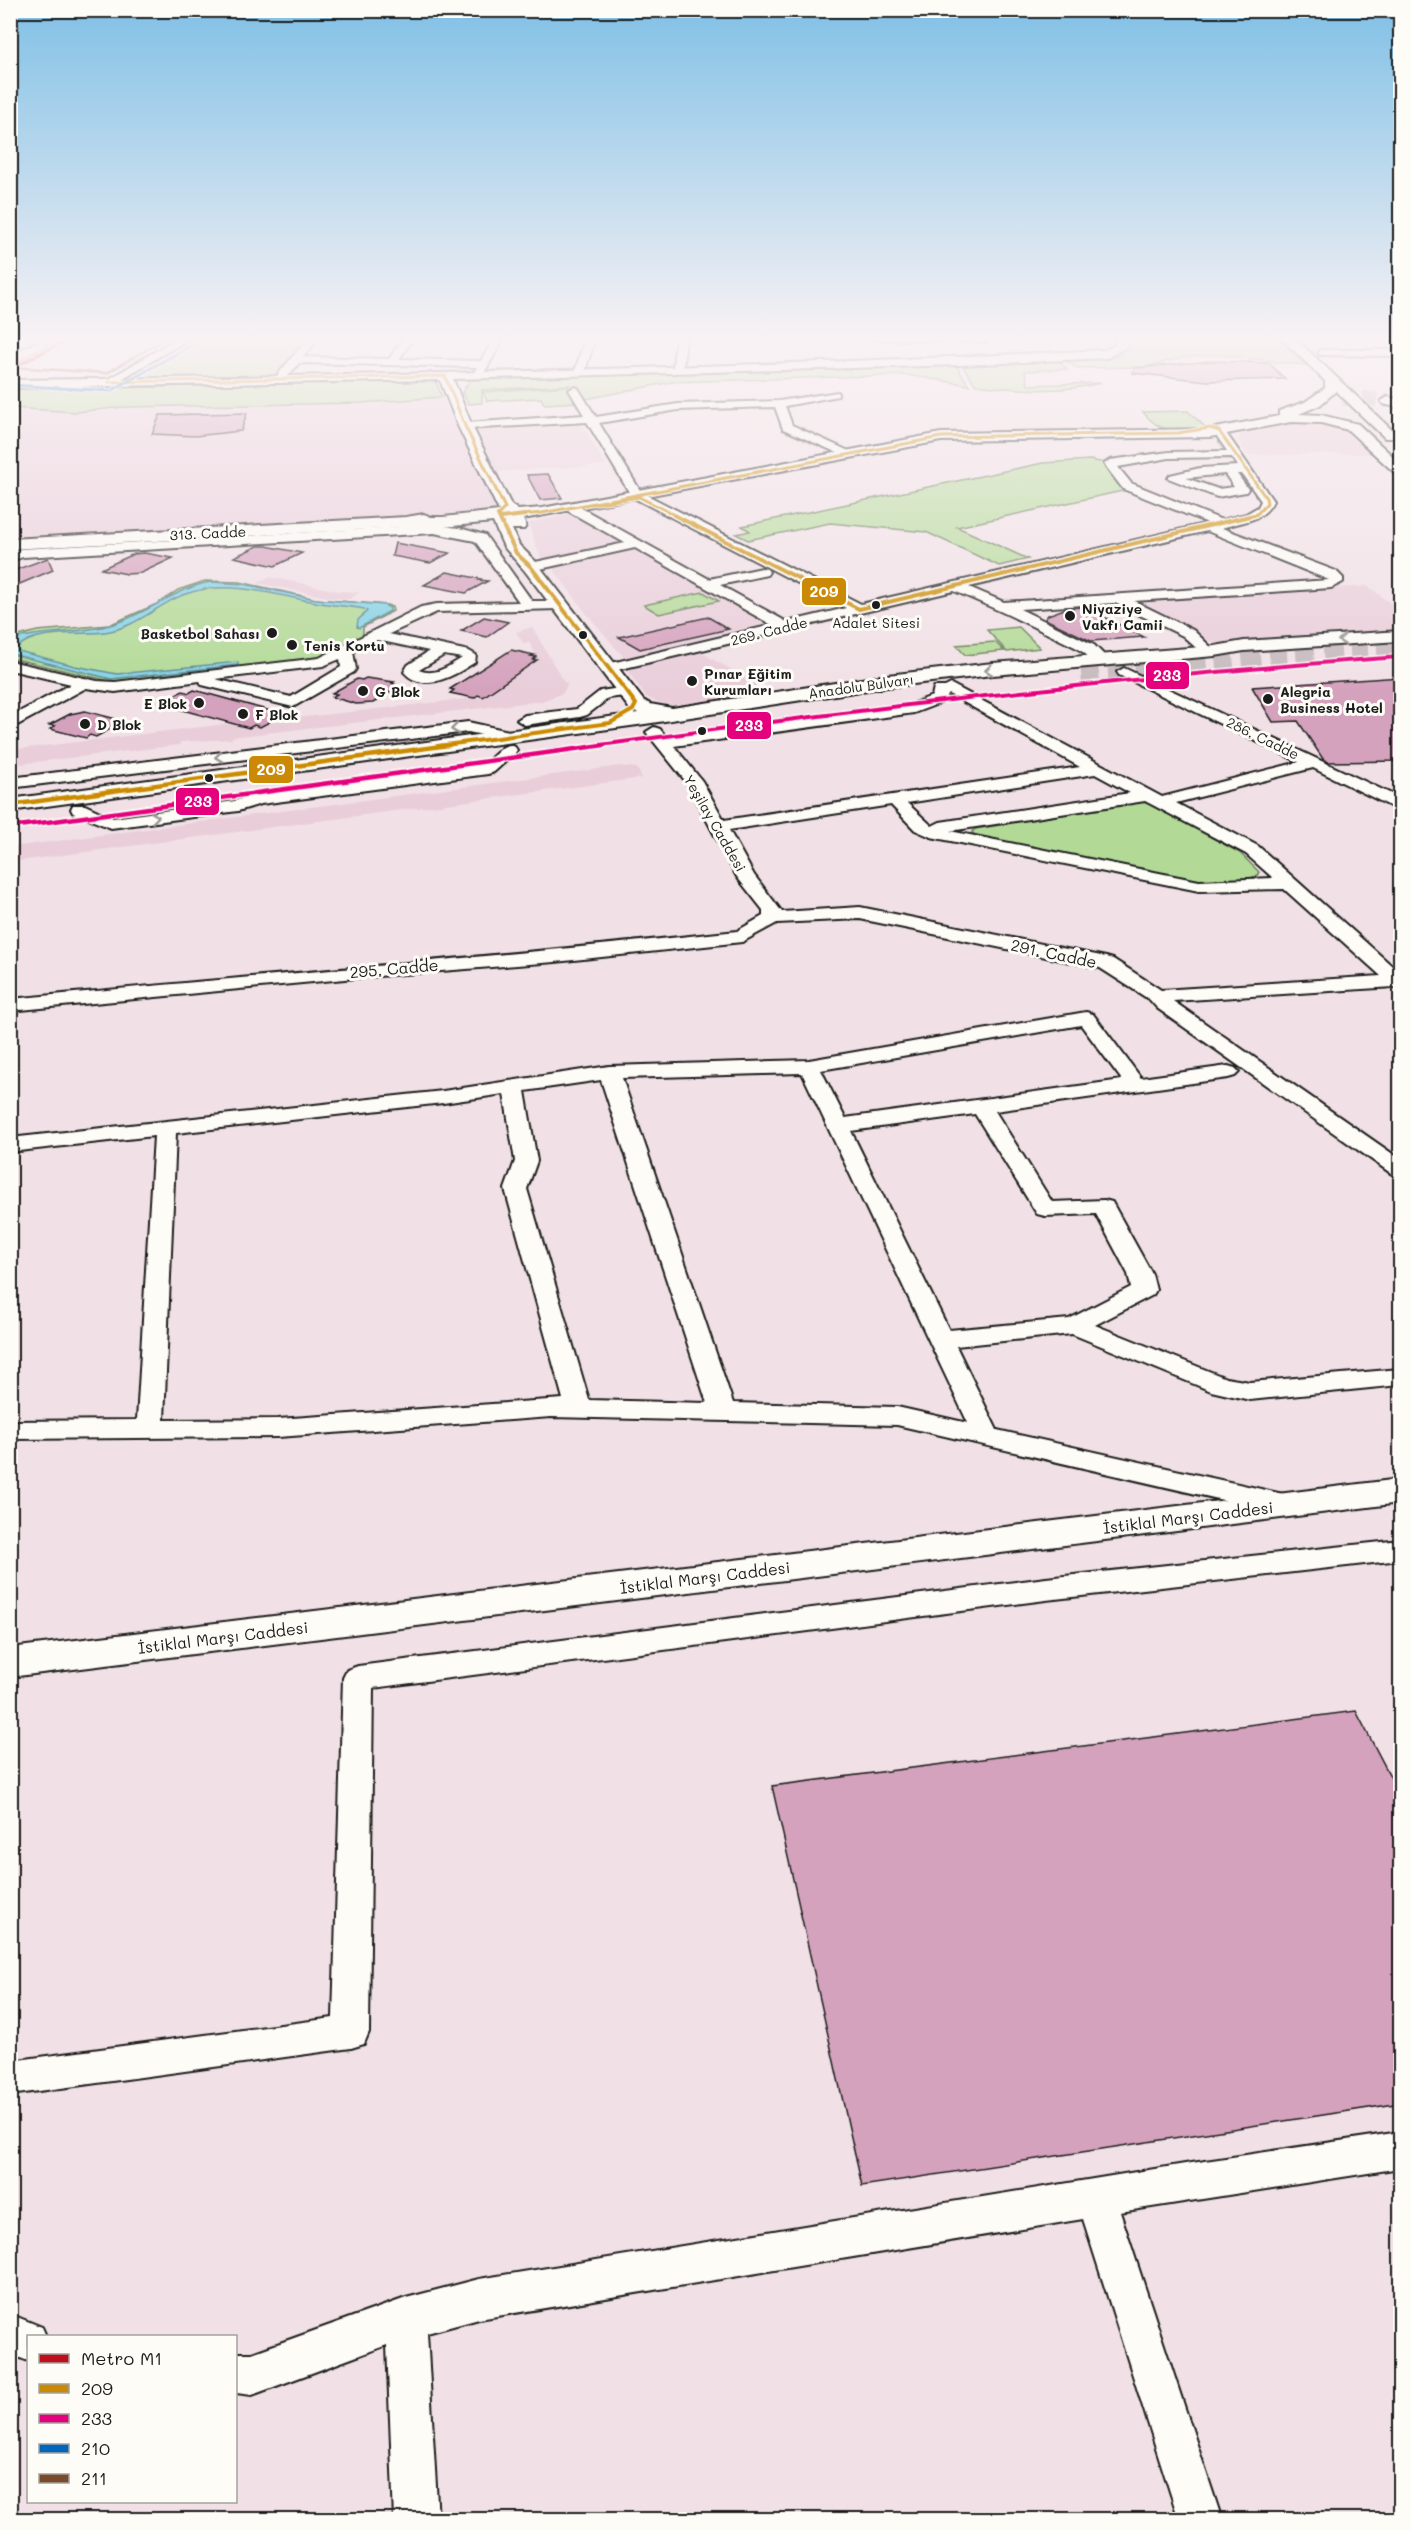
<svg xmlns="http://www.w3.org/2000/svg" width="1411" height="2530" viewBox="0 0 1411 2530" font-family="Mali,sans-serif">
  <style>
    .built { fill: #e9ceda }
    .green { fill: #b2da96; stroke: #677b59; stroke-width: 1.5 }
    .water { fill: #85d2e4; stroke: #5b8994; stroke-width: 1.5 }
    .building { fill: #d5a2bd; stroke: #1c1c1c; stroke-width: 1.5 }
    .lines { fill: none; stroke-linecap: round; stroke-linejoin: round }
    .major-tunnel-far1 { stroke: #c6babe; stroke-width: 14; stroke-dasharray: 14 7; stroke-linecap: butt }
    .major-tunnel { stroke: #c6babe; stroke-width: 18; stroke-dasharray: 18 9; stroke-linecap: butt }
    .minor-casing { stroke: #1c1c1c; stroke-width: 4 }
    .major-casing { stroke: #1c1c1c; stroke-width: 4 }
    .minor { fill: #fdfcf7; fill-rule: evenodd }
    .major { fill: #fdfcf7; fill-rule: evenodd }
    .bus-1-far2-casing { stroke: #fdfcf7; stroke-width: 5 }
    .bus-1-far1-casing { stroke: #fdfcf7; stroke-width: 7 }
    .bus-1-casing { stroke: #fdfcf7; stroke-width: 8 }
    .bus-2-far1-casing { stroke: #fdfcf7; stroke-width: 7 }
    .bus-2-casing { stroke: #fdfcf7; stroke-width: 8 }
    .bus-3-casing { stroke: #fdfcf7; stroke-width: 5 }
    .bus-4-casing { stroke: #fdfcf7; stroke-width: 5 }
    .bus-1-far2 { stroke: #cb8a06; stroke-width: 3 }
    .bus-1-far1 { stroke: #cb8a06; stroke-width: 4 }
    .bus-1 { stroke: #cb8a06; stroke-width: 4.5 }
    .bus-2-far1 { stroke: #e5007d; stroke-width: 4 }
    .bus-2 { stroke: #e5007d; stroke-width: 4.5 }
    .bus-3 { stroke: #0065bd; stroke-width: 3 }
    .bus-4 { stroke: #7a4b2a; stroke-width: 3 }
    .metro-1-casing { stroke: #fdfcf7; stroke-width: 6 }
    .metro-1 { stroke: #bf0e1c; stroke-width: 4 }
    .oneway { stroke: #989794 }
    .bus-dot { fill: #1c1c1c; stroke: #fdfcf7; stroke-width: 2 }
    .labels { text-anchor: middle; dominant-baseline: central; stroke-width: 6; stroke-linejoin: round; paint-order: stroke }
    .far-street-label { font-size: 14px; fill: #1c1c1c; stroke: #fdfcf7 }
    .far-poi-label { font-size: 14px; font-weight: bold; fill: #1c1c1c; stroke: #fdfcf7; text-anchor: start }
    .bus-label { font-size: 14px; fill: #1c1c1c; stroke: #fdfcf7 }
    .street-label { font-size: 16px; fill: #1c1c1c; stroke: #fdfcf7 }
    .line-badge { stroke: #fdfcf7; stroke-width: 2 }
    .badge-label { font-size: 16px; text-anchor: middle; font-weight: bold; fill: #fff }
  </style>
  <rect width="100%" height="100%" fill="#f1e1e6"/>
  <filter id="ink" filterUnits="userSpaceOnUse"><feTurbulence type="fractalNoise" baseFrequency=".0167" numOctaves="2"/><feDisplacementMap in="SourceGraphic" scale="12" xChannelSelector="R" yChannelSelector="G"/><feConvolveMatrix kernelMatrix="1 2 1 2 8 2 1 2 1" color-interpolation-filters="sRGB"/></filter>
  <g filter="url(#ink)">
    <path class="built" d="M442 397 498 511 11 539V408L95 412 125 408 361 403Z
      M1301 419 1344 425 1375 454 1247 455 1237 438 1247 431Z
      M579 420 606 465 494 472 471 426Z
      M574 513 628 544 542 561 528 523Z
      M628 549 641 551 772 624 741 632 745 635 627 661 587 614 551 566Z
      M270 577 339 591 359 592 350 599 332 598 257 583Z
      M1368 586 1400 611V633L1220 646 1129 602Z
      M532 627 564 682 568 683 563 693 542 701 232 737V739L180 742V745L11 765 10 750 233 723 249 728 254 725 260 727 278 720 483 697 536 661 533 660 535 657 531 656 535 653 529 642 523 643 516 632Z
      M697 650 773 694 687 706 662 704 646 697 626 668Z
      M620 766 637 768 642 778 11 862V847Z"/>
    <path class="green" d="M199 336H312L276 378 128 380 161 360H167L201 340 195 339Z
      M1130 336H1276L1305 365 1218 355 1184 357 1145 367 1077 368 1063 359 1116 357 1132 350 1134 344Z
      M1058 360 1067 369 1025 371 1028 385 1101 383C1060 393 1018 390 976 385L961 364Z
      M954 363 969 385 907 375 671 382 586 399 570 385 482 390V403L469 404 462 393 470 380Z
      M435 380 442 397 361 403 125 407 76 412 11 408 10 387 45 385 117 388Z
      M568 386 577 402 544 404 541 398 487 401 483 392Z
      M1188 411 1205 427C1178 433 1160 434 1143 412Z
      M1090 460 1110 464 1127 490 957 527 1028 559 999 566 926 532 830 523 748 540 736 534 750 531 742 526 1043 463Z
      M205 581 240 582 316 599 387 605 392 607 393 611 363 627V637L320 658 114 682 11 658V638L37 631 109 625 159 603 178 590Z
      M703 592 719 601 659 614 644 605Z
      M1019 627 1040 648 1007 652 987 630Z
      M995 642 1004 651 965 655 956 645Z
      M1141 802 1149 803 1240 853 1259 872 1256 877 1209 882 982 838 976 837 972 832 975 829Z"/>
    <path class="water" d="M211 582 244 584 315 599 384 605 390 608V611L359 628 357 627 358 620 367 611 364 609C346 606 328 605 310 601 271 594 231 581 192 592 161 600 140 627 105 632 81 635 35 629 17 648L18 651 75 666 117 674 238 662V665L111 679 11 654V641L14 639C46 630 79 634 110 625 146 615 175 588 211 582Z"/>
    <path class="building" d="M1212 361 1269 363 1285 379 1207 381 1133 373 1134 368Z
      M247 413 241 431 195 436 152 434 160 415Z
      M548 474 562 498 540 500 527 475Z
      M395 543 450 553 430 563 392 556Z
      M258 546H266L302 553 275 566 234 557Z
      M144 553 173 558 141 573 127 574 101 569 134 554Z
      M48 558 53 570 10 588V572Z
      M447 572 481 579 479 580 488 581 466 593 424 585Z
      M1084 607 1144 637 1091 641 1045 619 1048 615 1067 608Z
      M484 617 508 622 487 637 461 631Z
      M708 617 729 629 640 649 619 637Z
      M511 650 534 655 531 656 536 657 533 660H537L483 697 478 695 474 698 450 693 454 690 450 689Z
      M1401 677V761L1328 762 1323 759 1298 721 1273 722 1252 687Z
      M366 678 394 682 392 683 396 685 392 687 397 688 373 703 356 704 332 697 337 694 332 693 357 679 362 680Z
      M194 690 278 713 273 715 279 717 260 727 254 725 249 728 164 705 169 702 163 700 183 691 189 693Z
      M85 711 120 720 116 722 121 723 96 737 90 735 86 738 50 729 55 726 49 725 70 714Z
      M1356 1711 1401 1797V2103L862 2186 772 1786Z"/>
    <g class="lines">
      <path class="major-tunnel-far1" d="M1342 399 1364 398 1388 401"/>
      <path class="major-tunnel" d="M1081 674 1287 655 1400 648"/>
      <g class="minor-casing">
        <path id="minor" d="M181 336H194L113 384 104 382Z
          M310 336H321L303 357 389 359 405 336H415L399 359 481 361 495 336H505L483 375 478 378 473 375 477 367 299 363 282 383H274V379Z
          M586 336H596L585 371 580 374 575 371Z
          M676 336H686L683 368 678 371 673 368Z
          M865 336H1001L985 342 870 339Z
          M1323 350H1400V356L1319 355V351Z
          M574 387 578 388 596 417 678 404 779 401 838 392V396L785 406 792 425 851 452 853 454 847 457 783 429 775 407 678 410 599 423 641 492 861 604 1208 523 1123 489 1104 464 1110 460 1169 452 1227 451 1214 432 1220 429 1224 430 1273 501C1263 522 1242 521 1222 528L1336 571 1343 578V582L1331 588 1134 601 1193 630 1216 652 1209 656 1204 655 1183 636 1115 603 1020 609 1094 645 1109 660 1102 664C1092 662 1085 652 1075 647 1035 627 995 608 954 591L608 672 603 671 601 668 603 665 772 625 635 548 531 571 526 570 524 567 526 564 625 543 568 511 566 508 568 505H576L709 579 762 568 767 569 769 572 767 575 720 585 787 622 846 608 632 497 587 422 465 429 459 426 465 423 584 415 569 390ZM1232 457 1238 466 1200 468 1170 475 1168 478 1217 497 1246 492 1248 489 1237 474H1242L1261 501 1258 507 1246 514 1222 520 1131 483 1118 467 1169 458ZM1225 474 1234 487 1218 489 1186 478ZM1207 531 1329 580 1004 602 969 587Z
          M434 525 459 528 485 535 532 601H559L566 605 559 609 437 612 389 634 469 651 476 655 475 662C456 675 423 694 404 672L408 665 429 651 377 640 353 652 356 669 354 672 293 707 202 685 200 681 115 692 86 688 10 729V717L71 684 10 670V661L97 681 115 682 319 658 421 607 437 604 519 602 475 541 434 533 23 557 10 561V552L21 549ZM444 655 462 658C449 666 435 677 419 670ZM340 659 341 667 291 697 215 679 323 666Z
          M1124 668 1400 798V809L1394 808 1313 768 1176 803 1258 846 1400 973V989L1394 987 1173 1001 1400 1159V1176L1392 1174 1157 1008 1150 1000 1100 968 860 919 777 923 742 942 555 962 366 977 10 1011V999C253 976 495 957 737 931L763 916V910L737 877 687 783 646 732 654 727 660 729 667 738 911 704 932 696 934 687H945L951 684 1162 797 1299 762 1119 675 1117 672ZM949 694 1080 767 724 820 702 781 674 746 914 713 943 702ZM1095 774 1130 793 940 822 932 826 907 803ZM1145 801 1246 854 1273 878 1199 881 950 831ZM891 805 915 830 931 837 1199 891 1284 889 1381 976 1161 990 1113 959 1106 957 860 907 782 912 754 875 729 830Z
          M627 687 632 689 635 692 632 695 609 698 587 715 580 717 525 725 517 720 525 715 577 709 600 691Z
          M468 722 518 733 520 736 512 741 468 732 10 788V778Z
          M509 745 515 747 517 750 515 753 494 772 488 774 261 804 238 811 111 828 73 813 71 809 73 805H85L113 818 235 801 258 794 483 765 503 747Z
          M1086 1012 1093 1014 1141 1078 1228 1066 1235 1068 1239 1072 1235 1076 1228 1078 995 1111 1052 1202 1104 1200 1112 1202 1152 1274 1156 1290 1153 1295 1095 1325 1226 1378 1250 1382 1400 1369V1385L1250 1400 1211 1391 1072 1334 956 1346 997 1430 1283 1494 1293 1497 1297 1504 1293 1511 1283 1514 897 1425 551 1417 278 1437 10 1439V1421L137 1420 154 1136 10 1152V1138L443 1091 609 1066 809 1060ZM1081 1025 1122 1080 845 1118 821 1070ZM802 1073 968 1423 897 1407 733 1403 622 1078ZM601 1080 707 1403 589 1400 527 1189 537 1161 525 1091ZM504 1094 515 1161 505 1189 563 1399 278 1419 164 1420 176 1133 443 1103ZM975 1114 1037 1214 1045 1216 1096 1214 1128 1274 1131 1287 1069 1319 949 1330 851 1131Z
          M1400 1540V1560L1046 1600 373 1688 369 2032 364 2044 351 2048 10 2095V2061L333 2018 343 1678 347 1670 358 1666 1046 1578Z
          M1400 2132V2168L1120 2212 1222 2520H1179L1083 2219 479 2319 427 2333 438 2520H394L387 2345 252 2395 236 2393V2353H252L406 2298 479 2279 1185 2164Z
          M10 2314 42 2327 46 2336H28V2361L10 2354Z"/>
      </g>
      <g class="major-casing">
        <path id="major" d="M52 336H68L41 352 10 362V354Z
          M1115 336H1127V347L1107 358 960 365 453 379 472 426 511 505 518 510 542 508 941 433 1210 429 1279 416V411L1305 402 1325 388V381L1279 336H1293L1397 435 1395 438H1385L1336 391 1320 405 1299 414 1321 415 1358 424 1400 463V474L1395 473 1348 430 1321 423 1291 422 1210 437 941 441 523 519 526 526 524 529H512L519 545 537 563 643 700 650 704 672 708 887 675 993 663 1215 646 1244 641 1400 631V641L1244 651 1215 656 993 675 887 687 645 724 10 811V799L638 713 629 708 525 571 504 547 493 522 443 527H406L10 549V539L406 517 424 514 431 517H443L499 511 458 426 440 380 10 388V380C375 376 740 368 1105 350L1115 345Z
          M1388 397 1400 400V408L1383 404 1381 401Z
          M1400 1479V1503L10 1677V1648Z"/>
      </g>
      <use href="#minor" class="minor"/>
      <use href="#major" class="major"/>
      <g class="bus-1-far2-casing">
        <path id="bus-1-far2" d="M10 367 61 336
          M109 382 445 376 465 426 505 508 498 515
          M592 504 639 497 677 516
          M513 516 542 513 941 437 1178 433 1210 428 1219 431 1266 498 1267 503 1257 514 1250 516"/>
      </g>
      <g class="bus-1-far1-casing">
        <path id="bus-1-far1" d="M674 515 859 609 1254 515
          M500 518 525 515
          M438 746 610 723 633 710 636 704 531 567 516 553 498 515"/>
      </g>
      <g class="bus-1-casing">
        <path id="bus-1" d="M10 805 449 745"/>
      </g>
      <g class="bus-2-far1-casing">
        <path id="bus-2-far1" d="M593 746C861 709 1130 676 1400 657"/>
      </g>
      <g class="bus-2-casing">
        <path id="bus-2" d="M11 827 604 745"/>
      </g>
      <g class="bus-3-casing">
        <path id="bus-3" d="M10 385 111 391 193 344"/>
      </g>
      <g class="bus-4-casing">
        <path id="bus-4" d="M11 367 107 373 170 336"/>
      </g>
      <use href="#bus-1-far2" class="bus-1-far2"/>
      <use href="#bus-1-far1" class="bus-1-far1"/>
      <use href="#bus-1" class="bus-1"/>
      <use href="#bus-2-far1" class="bus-2-far1"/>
      <use href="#bus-2" class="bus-2"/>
      <use href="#bus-3" class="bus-3"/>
      <use href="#bus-4" class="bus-4"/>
      <g class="metro-1-casing">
        <path id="metro-1" d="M10 369 74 336"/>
      </g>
      <use href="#metro-1" class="metro-1"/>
    </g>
    <defs><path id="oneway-chevron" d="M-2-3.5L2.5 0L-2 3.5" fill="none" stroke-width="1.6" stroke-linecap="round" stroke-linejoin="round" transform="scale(1.5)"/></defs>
    <g class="oneway">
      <use href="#oneway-chevron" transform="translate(1342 640) rotate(176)"/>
      <use href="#oneway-chevron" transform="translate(989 670) rotate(174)"/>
      <use href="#oneway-chevron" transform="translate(455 729) rotate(173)"/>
      <use href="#oneway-chevron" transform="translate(219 757) rotate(173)"/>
      <use href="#oneway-chevron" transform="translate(155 817) rotate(-8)"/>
    </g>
  </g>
  <linearGradient id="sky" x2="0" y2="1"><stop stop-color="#80c0e6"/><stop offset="0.49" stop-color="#f9f2f4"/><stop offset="1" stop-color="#f9f2f4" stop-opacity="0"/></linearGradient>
  <rect width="1411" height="691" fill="url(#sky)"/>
  <g class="bus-dot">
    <circle cx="876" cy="605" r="5"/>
    <circle cx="1070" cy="616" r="6"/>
    <circle cx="272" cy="633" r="6"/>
    <circle cx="583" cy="635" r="5"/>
    <circle cx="292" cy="645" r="6"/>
    <circle cx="692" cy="681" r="6"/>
    <circle cx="363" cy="691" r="6"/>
    <circle cx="1268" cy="699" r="6"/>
    <circle cx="199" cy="703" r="6"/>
    <circle cx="243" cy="714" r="6"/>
    <circle cx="85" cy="724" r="6"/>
    <circle cx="702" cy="731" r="5"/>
    <circle cx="209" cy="778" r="5"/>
  </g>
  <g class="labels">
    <g class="far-street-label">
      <text transform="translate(208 533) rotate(-3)">313. Cadde</text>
      <text transform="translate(769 631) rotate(-14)">269. Cadde</text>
      <text transform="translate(861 686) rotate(-8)">Anadolu Bulvarı</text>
      <text transform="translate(1263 738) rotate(26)">286. Cadde</text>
      <text transform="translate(715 823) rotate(60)">Yeşilay Caddesi</text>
    </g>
    <g class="far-poi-label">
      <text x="1082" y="608">Niyaziye<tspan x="1082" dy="16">Vakfı Camii</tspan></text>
      <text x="260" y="633" text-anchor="end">Basketbol Sahası</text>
      <text x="304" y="645">Tenis Kortu</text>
      <text x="704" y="673">Pınar Eğitim<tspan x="704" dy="16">Kurumları</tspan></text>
      <text x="375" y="691">G Blok</text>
      <text x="1280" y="691">Alegria<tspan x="1280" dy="16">Business Hotel</tspan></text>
      <text x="187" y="703" text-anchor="end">E Blok</text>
      <text x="255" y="714">F Blok</text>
      <text x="97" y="724">D Blok</text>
    </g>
    <g class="bus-label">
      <text x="876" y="622">Adalet Sitesi</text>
    </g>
    <g class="street-label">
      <text transform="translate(1054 953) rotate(12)">291. Cadde</text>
      <text transform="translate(394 968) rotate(-5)">295. Cadde</text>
      <text transform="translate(1188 1517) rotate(-7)">İstiklal Marşı Caddesi</text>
      <text transform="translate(705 1577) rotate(-7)">İstiklal Marşı Caddesi</text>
      <text transform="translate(223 1637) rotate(-7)">İstiklal Marşı Caddesi</text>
    </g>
  </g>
  <g class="line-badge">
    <rect x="801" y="577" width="46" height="29" rx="6" fill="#cb8a06"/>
    <rect x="1145" y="661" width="45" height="29" rx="6" fill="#e5007d"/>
    <rect x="726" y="711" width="46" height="29" rx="6" fill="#e5007d"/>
    <rect x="248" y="755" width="46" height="29" rx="6" fill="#cb8a06"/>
    <rect x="175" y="787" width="45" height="29" rx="6" fill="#e5007d"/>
  </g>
  <g class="badge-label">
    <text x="824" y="597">209</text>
    <text x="1167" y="681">233</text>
    <text x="749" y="731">233</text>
    <text x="271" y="775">209</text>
    <text x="198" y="807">233</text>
  </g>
  <rect width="1411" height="2530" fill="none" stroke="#fdfcf7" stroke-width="36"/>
  <rect x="18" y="18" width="1375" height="2494" fill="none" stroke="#1c1c1c" stroke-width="2" filter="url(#ink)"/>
  <rect x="27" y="2335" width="210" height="168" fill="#fdfcf7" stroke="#a3a29f" stroke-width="1.5"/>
  <rect x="39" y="2354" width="30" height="9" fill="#bf0e1c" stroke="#a3a29f" stroke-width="1.5"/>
  <text x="81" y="2365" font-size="18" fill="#1c1c1c">Metro M1</text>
  <rect x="39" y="2384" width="30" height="9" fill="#cb8a06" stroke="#a3a29f" stroke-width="1.5"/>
  <text x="81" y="2395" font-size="18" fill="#1c1c1c">209</text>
  <rect x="39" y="2414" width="30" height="9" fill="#e5007d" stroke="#a3a29f" stroke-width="1.5"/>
  <text x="81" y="2425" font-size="18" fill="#1c1c1c">233</text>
  <rect x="39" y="2444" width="30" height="9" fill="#0065bd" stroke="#a3a29f" stroke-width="1.5"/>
  <text x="81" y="2455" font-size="18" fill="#1c1c1c">210</text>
  <rect x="39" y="2474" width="30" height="9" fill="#7a4b2a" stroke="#a3a29f" stroke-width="1.5"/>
  <text x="81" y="2485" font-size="18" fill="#1c1c1c">211</text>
</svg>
